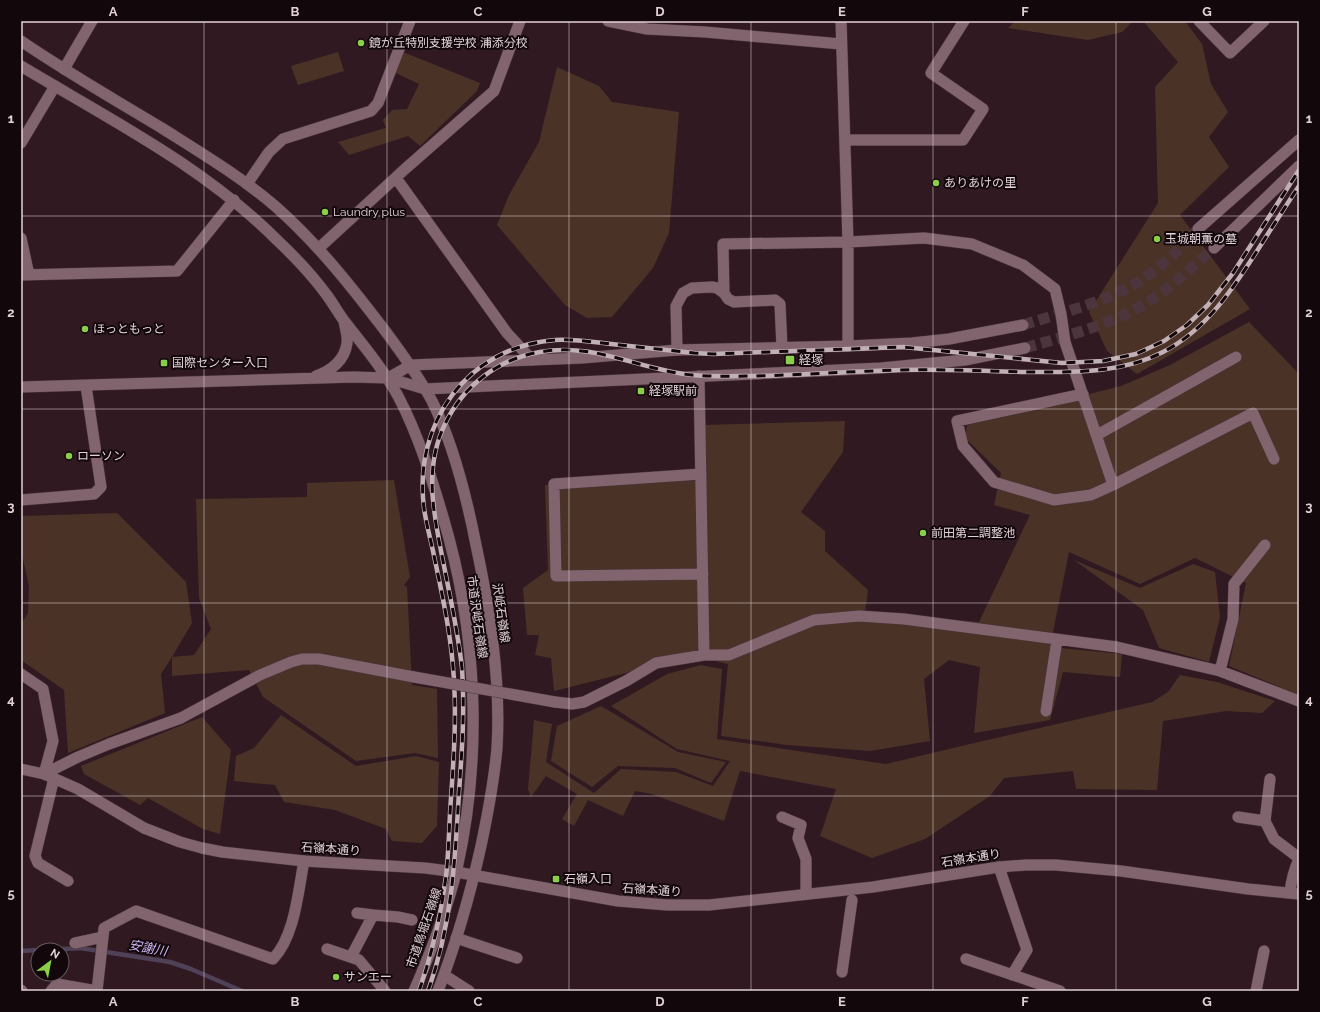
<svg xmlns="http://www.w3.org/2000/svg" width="1320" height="1012" viewBox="0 0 1320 1012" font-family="Raleway,'Noto Sans JP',sans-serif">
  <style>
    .green { fill: #4a3326 }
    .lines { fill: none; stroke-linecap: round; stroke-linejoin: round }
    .stream { stroke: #4f4157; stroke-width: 4.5 }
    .tertiary-tunnel { stroke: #4c353d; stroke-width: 11; stroke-dasharray: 11 5.5; stroke-linecap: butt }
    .minor-casing { stroke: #48353c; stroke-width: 12 }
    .tertiary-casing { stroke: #48353c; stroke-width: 12 }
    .secondary-casing { stroke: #48353c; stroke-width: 12 }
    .minor { stroke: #81646e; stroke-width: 11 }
    .tertiary { stroke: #81646e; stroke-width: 11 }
    .secondary { stroke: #81646e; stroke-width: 11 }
    .rail-casing { stroke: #c3b0b6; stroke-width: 4.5 }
    .rail { stroke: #12080b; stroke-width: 3; stroke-dasharray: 9; stroke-linecap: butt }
    .minor-bridge-casing { stroke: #48353c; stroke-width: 12; stroke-linecap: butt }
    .minor-bridge { stroke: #81646e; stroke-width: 11 }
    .grid { fill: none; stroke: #e2d1d6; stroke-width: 1; stroke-opacity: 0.55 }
    .poi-dot { fill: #89cf49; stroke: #12080b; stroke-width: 1.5 }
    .labels { text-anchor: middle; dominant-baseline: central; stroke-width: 4; stroke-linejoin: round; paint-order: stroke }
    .poi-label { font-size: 12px; fill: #e2d1d6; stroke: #12080b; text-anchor: start }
    .street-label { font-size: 12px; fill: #e2d1d6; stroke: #12080b }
    .water-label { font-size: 13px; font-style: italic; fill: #ccb2f3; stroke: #12080b }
    .neatline { fill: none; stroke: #e2d1d6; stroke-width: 1.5 }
    .grid-label { font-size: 13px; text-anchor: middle; font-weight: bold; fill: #e2d1d6 }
  </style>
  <rect width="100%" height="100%" fill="#311922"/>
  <path class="green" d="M1015 21H1133L1122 32 1088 40 1008 28Z
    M1143 21H1185L1202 44 1211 84 1228 112 1209 137 1229 167 1180 215 1250 309 1137 374 1107 351 1089 312 1158 203 1155 87 1178 62Z
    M338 52 344 71 298 85 291 66Z
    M403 52 480 83 477 91 420 146 408 136 349 155 338 142 386 128 383 120 392 110 407 109 419 84 394 72Z
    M557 67 599 86 612 102 679 112 669 233 653 268 612 317 587 318 565 305 497 225 509 195 539 142Z
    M1249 322 1299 374V695L1229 666 1246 583 1195 558 1140 584 1069 552 1050 647 1122 654 1120 677 1063 672 1050 720 974 733 980 667 949 660 924 679 930 741 870 751 787 745 721 736 728 664 694 656 554 691 551 658 535 655 539 635H527L523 588 548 570 545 485 705 480 704 425 845 421 843 452 801 512 825 531V551L868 590 865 612 979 622 1030 515 994 505 1001 473 965 438 967 425 1121 386 1170 365Z
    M394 480 410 577 404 585 407 587 412 685 437 689 438 758 415 753 356 761 263 697 249 670 172 676V657L161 674 165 713 68 753 64 690 21 660V624L28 613 29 586 21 550V516L117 513 186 582 192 623 172 657 194 655 211 629 199 598 196 499 307 497V483Z
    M1074 560 1140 588 1193 564 1215 572 1220 617 1209 662 1159 648 1143 610Z
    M701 665 722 669 717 739 886 764 970 744 1152 702 1168 692 1180 675 1217 682 1275 701 1262 713 1226 711 1163 721 1157 790 1076 789 1073 771 1004 778 990 796 925 839 872 858 820 836 836 789 740 771 724 821 652 794 635 791 623 816 588 800 574 826 562 819 577 794 546 776 531 797 528 789 534 720 552 724 546 762 594 793 621 769 676 772 713 786 730 761 677 749 611 706 667 674Z
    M601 706 678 752 726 762 711 783 675 768 618 766 592 787 551 761 557 726Z
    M281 715 356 766 416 756 439 762 437 826 422 843 392 841 386 829 335 810 284 802 275 785 234 781 236 756 254 748Z
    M202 717 231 750 220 834 203 829 148 798 140 805 84 774 81 766Z"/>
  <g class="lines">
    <path class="stream" d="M47 950 80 948 170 962 191 969 242 991
      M21 951 38 950"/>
    <path class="tertiary-tunnel" d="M1023 325C1070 310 1122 299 1160 266 1174 255 1186 242 1198 229
      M1025 348C1069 335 1108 326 1148 302 1172 287 1193 266 1214 248"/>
    <g class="minor-casing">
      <path id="minor" d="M608 21 647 29 705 32 841 44
        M841 21 848 242V346
        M1199 21 1230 53 1264 21
        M64 69 92 21
        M845 140H963L983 109 931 73 964 21
        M21 143 55 86
        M396 178 507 333 532 360
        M247 184 269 152 283 139 371 111 378 103 410 21
        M21 238 29 275
        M319 248 405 169 494 91 520 21
        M21 275 177 271 234 200
        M724 293 723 244 848 242 924 238 972 244 1023 265 1055 289 1061 314 1065 342 1113 485
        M677 350 676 306 683 293 692 288 712 287 717 288 724 293 728 299 734 302 775 300 780 304 782 348
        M699 376 704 655
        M1083 394 957 421 963 446 994 482 1054 500 1091 495 1113 485 1253 413 1274 459
        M1097 435 1236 357
        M701 474 554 484 556 576 703 574
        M21 500 94 494 101 487 86 386
        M1220 671 1233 619 1234 584 1265 545
        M21 674 43 689 53 741 44 774
        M555 702 572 704 584 702 626 681 656 663 704 655H729L814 620 859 616 904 619 1117 647 1220 671 1299 701
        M1046 711 1057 640
        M44 774 78 757 109 744 181 718 260 675 291 662 302 659H319L414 677
        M54 778 35 856 38 863 68 881
        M782 817 801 825 798 838 806 859V894
        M1238 817 1265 821 1274 839 1299 858
        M1265 821 1270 779
        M999 867 1027 950 1012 975
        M1290 893C1291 881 1294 870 1299 859
        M357 913 373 915
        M456 938 517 958
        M75 943 103 937
        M327 949 359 960 385 991
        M351 957 373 915 398 917 412 920
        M966 959 1060 991
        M842 972 852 900
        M444 975 469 991
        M21 990 22 991
        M51 991 57 984 97 991
        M97 991 104 928 136 911 273 959C295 936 298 892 304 861
        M1256 991 1264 951"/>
    </g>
    <g class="tertiary-casing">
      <path id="tertiary" d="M21 41C68 73 117 101 165 130 203 154 241 177 275 206 317 243 350 285 383 328 401 352 418 375 432 401 453 443 467 499 476 545 490 611 501 680 497 748 494 781 488 813 481 846 470 895 456 944 438 991
        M21 66C109 119 203 166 277 240 294 256 312 275 326 294 333 303 338 313 345 322 364 346 383 369 398 396 418 434 431 476 443 517 477 631 483 752 457 869 447 910 431 952 414 991
        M1198 229 1299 140
        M1214 248 1299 166
        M316 376C331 371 345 360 347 343 348 336 345 328 344 321
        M388 378 411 365 582 358 677 350 848 346 912 343 949 339 1023 325
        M21 387 353 377 388 378 425 389 881 368 965 360 1025 348"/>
    </g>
    <g class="secondary-casing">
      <path id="secondary" d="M21 769 44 774 78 789 144 828 180 842 202 848 222 852 304 861 425 868 456 872 618 901 667 905H709L873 887 999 867 1026 865H1056L1121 871 1248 889 1299 894"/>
    </g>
    <use href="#minor" class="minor"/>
    <use href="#tertiary" class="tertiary"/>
    <use href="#secondary" class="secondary"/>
    <g class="rail-casing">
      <path id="rail" d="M419 991C432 954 441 915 446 876 449 851 449 824 451 798 454 755 457 711 453 667 450 629 441 589 433 551 430 537 426 523 424 508 413 423 467 347 555 340 574 339 593 342 611 344 639 347 666 350 694 353L713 354 903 347 1062 363 1103 361 1136 354 1164 341 1187 325 1208 305 1233 273 1299 170
        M428 991C452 924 455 862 459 792 462 751 465 709 462 668 458 632 450 596 443 561 434 515 423 469 445 424 463 386 498 359 540 352 594 342 640 370 692 375 713 377 734 376 754 376 804 375 853 371 902 370 943 369 985 371 1026 372 1072 372 1121 374 1163 352 1206 330 1232 290 1257 251 1271 229 1285 207 1299 186"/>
    </g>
    <use href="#rail" class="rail"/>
    <g class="minor-bridge-casing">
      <path id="minor-bridge" d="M414 677 555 702"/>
    </g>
    <use href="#minor-bridge" class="minor-bridge"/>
  </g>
  <path class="grid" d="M204 21V991M387 21V991M569 21V991M751 21V991M933 21V991M1116 21V991M21 216H1299M21 409H1299M21 603H1299M21 796H1299"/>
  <g class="poi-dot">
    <circle cx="361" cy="43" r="4"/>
    <circle cx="936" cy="183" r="4"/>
    <circle cx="325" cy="212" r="4"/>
    <circle cx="1157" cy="239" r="4"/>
    <circle cx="85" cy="329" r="4"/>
    <rect x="785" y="355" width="10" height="10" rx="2"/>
    <rect x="160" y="359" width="8" height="8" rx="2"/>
    <rect x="637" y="387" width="8" height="8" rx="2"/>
    <circle cx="69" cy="456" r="4"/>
    <circle cx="923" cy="533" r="4"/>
    <rect x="552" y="875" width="8" height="8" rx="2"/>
    <circle cx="336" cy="977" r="4"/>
  </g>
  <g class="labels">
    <g class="poi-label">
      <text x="369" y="43">鏡が丘特別支援学校 浦添分校</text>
      <text x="944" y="183">ありあけの里</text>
      <text x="333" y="212">Laundry plus</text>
      <text x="1165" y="239">玉城朝薫の墓</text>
      <text x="93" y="329">ほっともっと</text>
      <text x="799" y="360">経塚</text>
      <text x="172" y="363">国際センター入口</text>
      <text x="649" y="391">経塚駅前</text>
      <text x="77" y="456">ローソン</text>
      <text x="931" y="533">前田第二調整池</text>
      <text x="564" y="879">石嶺入口</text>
      <text x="344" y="977">サンエー</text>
    </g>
    <g class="street-label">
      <text transform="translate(501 613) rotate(82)">沢岻石嶺線</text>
      <text transform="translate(477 617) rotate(82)">市道沢岻石嶺線</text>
      <text transform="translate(331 849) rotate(4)">石嶺本通り</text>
      <text transform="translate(971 858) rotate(-9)">石嶺本通り</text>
      <text transform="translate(652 890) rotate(4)">石嶺本通り</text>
      <text transform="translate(424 928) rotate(-71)">市道鳥堀石嶺線</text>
    </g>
    <g class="water-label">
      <text transform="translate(148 948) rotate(10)">安謝川</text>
    </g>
  </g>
  <rect width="1320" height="1012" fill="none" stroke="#12080b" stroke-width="44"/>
  <g transform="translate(50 962) rotate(32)"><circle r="19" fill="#12080b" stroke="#65585c"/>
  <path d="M0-3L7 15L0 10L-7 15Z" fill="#89cf49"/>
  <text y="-6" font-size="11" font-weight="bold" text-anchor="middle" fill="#e2d1d6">N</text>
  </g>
  <rect x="22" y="22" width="1276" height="968" class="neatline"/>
  <g class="grid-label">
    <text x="113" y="16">A</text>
    <text x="295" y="16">B</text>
    <text x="478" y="16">C</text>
    <text x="660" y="16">D</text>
    <text x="842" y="16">E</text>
    <text x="1025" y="16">F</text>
    <text x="1207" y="16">G</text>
    <text x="11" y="123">1</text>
    <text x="1309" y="123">1</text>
    <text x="11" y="317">2</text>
    <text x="1309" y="317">2</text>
    <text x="11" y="511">3</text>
    <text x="1309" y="511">3</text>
    <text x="11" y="704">4</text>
    <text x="1309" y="704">4</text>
    <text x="11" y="898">5</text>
    <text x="1309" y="898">5</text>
    <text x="113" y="1006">A</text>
    <text x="295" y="1006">B</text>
    <text x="478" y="1006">C</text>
    <text x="660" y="1006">D</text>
    <text x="842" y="1006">E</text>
    <text x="1025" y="1006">F</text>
    <text x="1207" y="1006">G</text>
  </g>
</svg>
